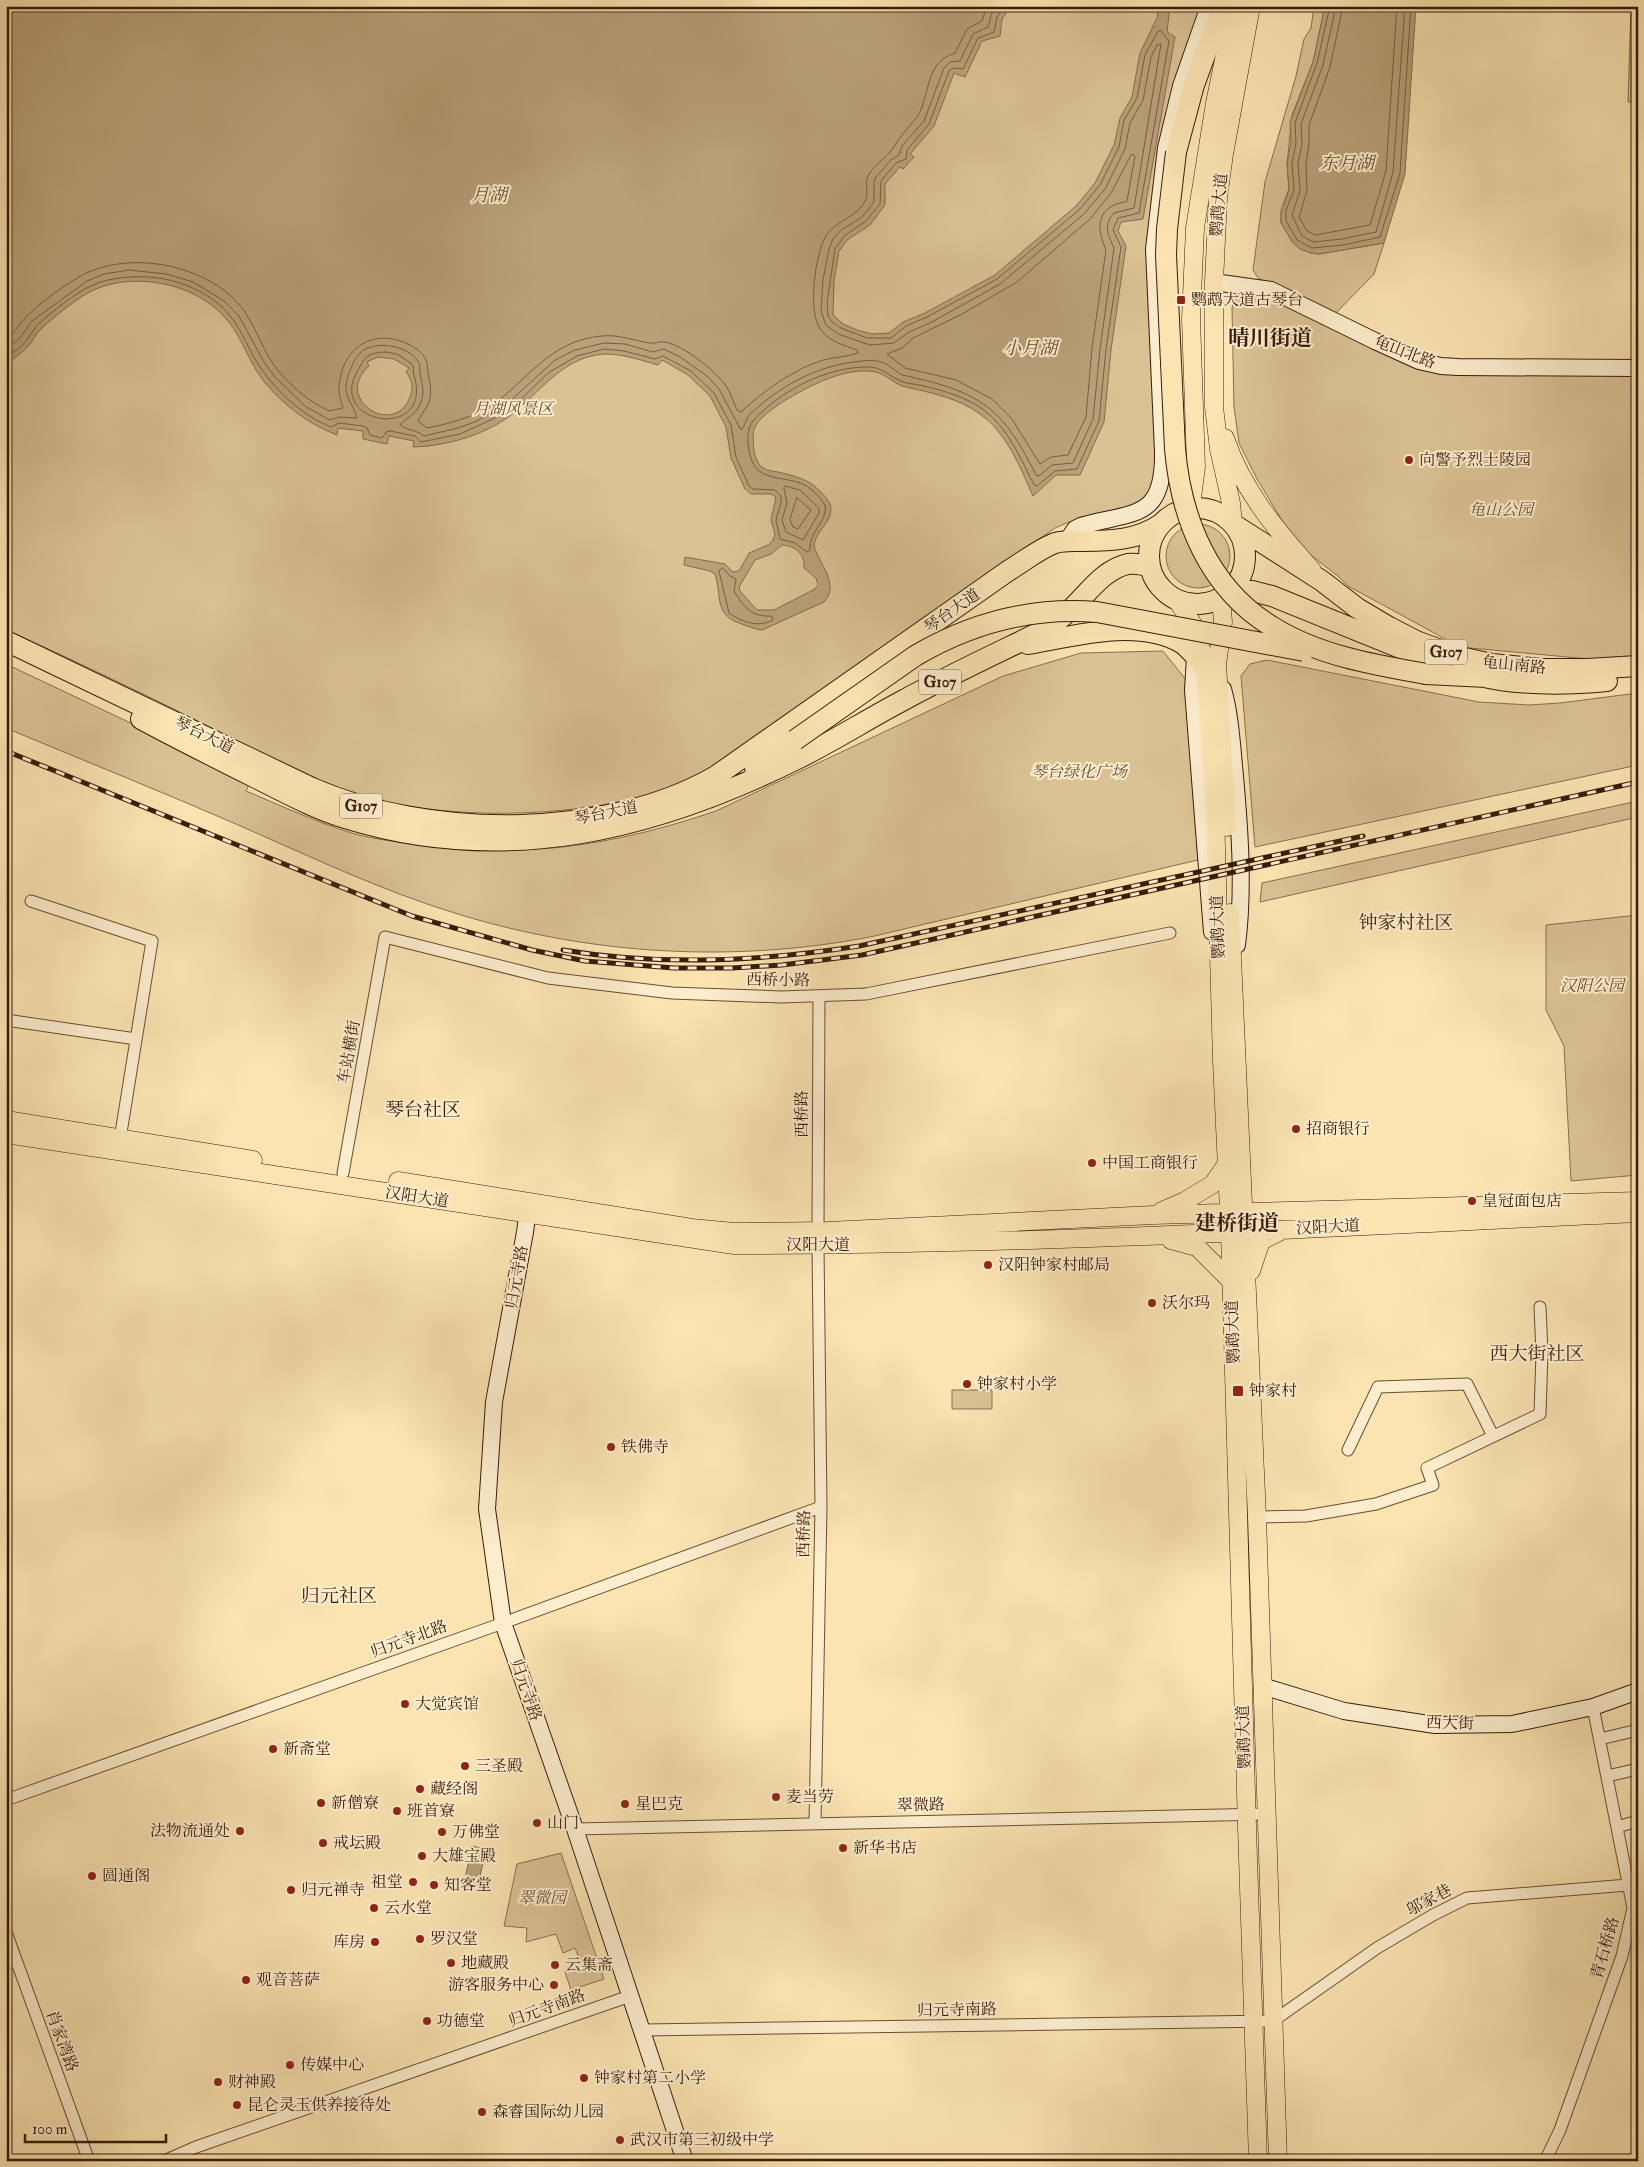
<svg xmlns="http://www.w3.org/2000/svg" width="1644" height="2167" viewBox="0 0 1644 2167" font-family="'IM FELL Double Pica','Noto Serif SC',serif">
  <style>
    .green { fill: #dac295; stroke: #896e4f }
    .water { fill: #b9a079; stroke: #856b4c; fill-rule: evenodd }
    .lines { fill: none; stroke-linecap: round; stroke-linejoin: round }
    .shore { stroke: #785e41; stroke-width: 1 }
    .street-casing { stroke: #694d33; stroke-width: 13 }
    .secondary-casing { stroke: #381b09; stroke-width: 18 }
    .primary-casing { stroke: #381b09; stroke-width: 19 }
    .highway-casing { stroke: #381b09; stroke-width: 22 }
    .street { stroke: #fcedcd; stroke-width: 11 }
    .secondary { stroke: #fcedcd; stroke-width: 16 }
    .primary { stroke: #fbe4b2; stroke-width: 18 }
    .highway { stroke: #fbe4b2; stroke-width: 20 }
    .rail-casing { stroke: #381b09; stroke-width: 5 }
    .rail { stroke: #fcedcd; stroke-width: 3; stroke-dasharray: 9; stroke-linecap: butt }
    .highway-bridge-casing { stroke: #381b09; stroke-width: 22; stroke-linecap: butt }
    .highway-bridge { stroke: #fbe4b2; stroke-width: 20 }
    .poi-dot { fill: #8f2418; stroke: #fcedcd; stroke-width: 2 }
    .labels { text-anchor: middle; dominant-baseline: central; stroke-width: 4; stroke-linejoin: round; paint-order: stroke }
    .shield { fill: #fcedcd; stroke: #735a44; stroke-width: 1 }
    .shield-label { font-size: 15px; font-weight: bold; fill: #381b09 }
    .street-label { font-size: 16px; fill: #381b09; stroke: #fcedcd }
    .poi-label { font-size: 16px; fill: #381b09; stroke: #fcedcd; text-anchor: start }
    .park-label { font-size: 16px; font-style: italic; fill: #694d33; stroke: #fcedcd }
    .water-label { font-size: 18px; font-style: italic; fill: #654a30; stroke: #fcedcd }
    .quarter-label { font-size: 19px; fill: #381b09; stroke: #fcedcd }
    .district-label { font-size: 21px; font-weight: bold; fill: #381b09; stroke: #fcedcd }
  </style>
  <rect width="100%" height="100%" fill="#fbe4b2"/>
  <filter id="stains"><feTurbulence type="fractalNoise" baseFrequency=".004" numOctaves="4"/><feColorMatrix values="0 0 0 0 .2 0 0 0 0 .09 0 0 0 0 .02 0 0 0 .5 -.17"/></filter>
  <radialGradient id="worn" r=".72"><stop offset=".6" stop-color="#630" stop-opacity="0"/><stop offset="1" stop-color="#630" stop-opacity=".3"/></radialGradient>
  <path class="green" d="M6 6H1205L1187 52 1157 475 1145 499 1127 508 1081 517 1055 528 707 771C677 785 646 798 614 803 522 820 415 817 326 786 315 782 305 776 295 771 269 758 244 744 218 731 148 696 78 662 6 630Z
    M1314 6H1325L1313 62 1292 115 1287 164 1289 189 1281 209V223L1293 243 1311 253 1319 254 1384 243 1374 274 1336 313 1266 282 1258 278 1253 270 1265 182 1296 76 1304 39 1311 28Z
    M1631 6H1638V102H1628Z
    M1255 290 1394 356 1638 375V660L1621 662 1460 647 1348 586 1339 577 1307 552 1283 522 1257 479 1239 443 1234 407 1232 308 1234 299 1239 293Z
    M1166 556a32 32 0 1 1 64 0a32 32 0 1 1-64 0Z
    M1163 651 1187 681 1198 860 870 937C734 963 593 955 461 915 381 891 305 854 229 821 155 789 80 759 6 728V664L251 780 246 791C282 806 318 823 355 834 373 839 393 841 411 844 520 860 613 846 716 811L1003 676 1081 653Z
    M1267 660 1479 702 1529 705 1560 703 1638 693V765L1255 847 1241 676 1250 664Z
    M1638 801V817L1260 902 1262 883Z
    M1638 915V1175L1571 1181 1564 1046 1546 1010V925Z
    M952 1390H992V1409H952Z
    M561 1853 604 1979 571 1990 565 1972 582 1966 575 1948 563 1953 556 1934 526 1942 527 1928 504 1926 517 1864Z"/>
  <path class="water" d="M6 6H1011L1002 19 1000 36 982 41 965 77 954 73 934 126 910 154 914 157 903 169 900 167 885 184V205L870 225 847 240 839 251 834 281 833 315 843 324 857 330 872 334 889 333 903 322 925 313 995 275 1076 206 1095 183 1114 145 1120 118 1132 97 1140 53 1158 16 1156 10 1151 6H1170L1167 32 1175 37 1143 219 1121 222 1118 231 1126 246 1111 350 1104 422 1080 475H1056L1033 496C1020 467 1007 433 980 414 958 398 932 393 906 387 895 385 887 375 876 372 846 366 809 386 784 401 775 407 757 419 754 429 752 439 753 462 763 468 767 471 773 471 778 472 795 476 809 479 821 492 826 497 830 502 831 508 832 522 816 531 814 545 818 564 841 583 824 602L762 630C754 629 747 626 739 623 714 614 722 596 715 574L710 571 684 565 685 557 725 564 733 572 739 571 749 553 768 545 773 540 775 534 771 520 776 497 771 494H751L745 489 731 458 726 427 710 396 688 375 662 360 658 365C641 360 623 354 605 354 566 356 544 387 516 411 489 434 448 446 413 447L414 441 389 436 387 444 363 439V431L338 428 337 435C309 424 287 408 267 385 250 366 244 341 228 321 197 282 129 269 86 294 70 304 54 317 41 329 36 333 34 339 30 344 24 352 14 358 6 364ZM378 357 394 359 409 368 406 372C412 380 414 388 410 397 395 438 332 400 369 366L367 362ZM782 545C796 546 805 554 804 568L816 578 818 585 815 589 774 610H757L740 591 739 587 755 560 771 554Z
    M1325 6H1416L1405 174 1384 243 1319 254 1311 253 1300 249 1293 243 1281 223V215L1289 189 1287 164 1291 142 1290 122 1313 62Z
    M472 1846 486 1849 478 1886 464 1883Z"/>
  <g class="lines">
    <path class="shore" d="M1330 6 1317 63 1295 123 1296 143 1292 163 1294 190 1286 210V221L1297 240 1312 248 1343 245 1380 237 1400 173 1411 6
      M1336 6 1323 65 1301 124 1302 144 1298 163 1300 191 1292 215 1302 236 1313 242 1342 239 1376 232 1393 172 1405 6
      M1343 6 1330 67 1309 125V144L1306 164 1307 191 1299 217 1307 231 1315 235 1370 225 1386 171 1397 6
      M1132 154 1135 156 1127 201C1123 203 1117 203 1112 206 1094 216 1100 236 1106 250L1092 348 1086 417 1068 455 1051 457 1040 464 1012 419 992 399 956 380 905 368 887 354 902 348 913 338 964 313 1017 282 1090 219 1111 193Z
      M6 340C15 333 18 325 26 317 39 304 58 290 74 280 123 247 211 263 245 312 255 327 261 344 270 359 284 381 306 400 329 411L343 408C341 401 338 393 339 386 342 349 371 328 406 343 414 347 423 352 426 360 428 364 427 367 428 372 429 381 432 388 430 398 428 407 422 413 418 421L427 428C454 423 483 414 504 396 536 369 556 340 602 336 619 334 634 341 650 343 655 344 660 341 665 342 683 345 716 371 726 386 731 393 733 402 737 410L741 412C765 390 792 370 823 360 835 357 847 357 858 353L857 350C845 346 829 341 821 330 807 313 815 252 827 234 837 220 860 216 866 199 869 192 864 184 868 176 873 165 887 158 893 148 899 138 906 130 914 121 932 100 922 63 955 53L967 29 982 21 987 6
      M6 349 20 338 32 321 87 281 104 274 129 270 166 274 193 282 224 301 239 316 264 362 275 377 306 407 330 420 339 417 357 418C355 407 345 399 346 386 347 376 353 361 359 354 373 339 407 345 418 361 421 365 419 368 420 373 422 386 426 392 419 406 415 415 406 418 400 425 406 430 417 430 424 436L458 428 477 421 508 403 555 360 575 350 604 343 625 344 653 352 664 349 680 357 707 376 719 389 741 430C745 426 746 419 750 414 779 387 814 367 854 362 863 361 872 359 881 362 888 364 894 370 900 374 904 376 910 376 915 378 983 393 1005 412 1036 475L1039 476 1052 465 1073 463 1093 419 1100 349 1114 248C1108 235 1103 225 1114 213L1134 208 1161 44 1157 45 1151 57 1143 100 1130 123 1125 149 1105 189 1084 214 1000 284 930 323 909 332 894 343 870 345 838 334 826 325 821 311 823 280 829 249 833 239 840 231 862 217 874 202V183L875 178 891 160 899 155 902 146 924 121 944 68 950 62 960 61 973 34 988 27 991 15 996 6
      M385 352 397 354 412 364C414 368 413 371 414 375 434 442 327 425 357 372 365 357 367 353 385 352Z
      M6 357C13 352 22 347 27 340 30 336 32 332 35 328 44 317 70 298 83 290 103 278 126 276 149 277 180 279 216 294 234 321 244 335 250 353 260 367 278 393 302 415 331 427L339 423 363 426 367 428 370 435 382 438 386 432 390 431 415 436 421 442 460 434 497 417 512 408 548 373 577 356 604 349 624 351 655 359 663 356 691 371 714 393 731 425 736 457 749 486 753 489 775 490 781 496V503L776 520 780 539 795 543 807 552 810 550C809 531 828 521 825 505 819 496 810 486 800 483 784 477 761 480 753 463 748 453 746 436 750 426 753 419 760 414 765 409 793 385 830 367 868 367 882 367 887 375 899 380 906 384 916 384 924 386 945 391 966 397 984 410 1008 428 1021 459 1034 485L1037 486 1055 471 1077 469 1099 421 1106 349 1121 247 1113 230 1118 218 1139 213 1169 41 1161 31H1158L1145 55 1137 98 1124 120 1119 147 1100 185 1079 210 997 279 927 317 906 326 891 338H867L841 328 832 322 828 316 827 303 835 249 844 236 866 221 880 204 881 181 896 163 906 159 907 150 929 124 949 71 954 68 963 69 978 38 994 32 997 17 1005 6
      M785 486 800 490 819 508V513L803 540 786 532 782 520 787 503 784 489Z
      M797 498 811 510 798 529 793 527 790 520Z
      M723 568 730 576 736 579 734 591C745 608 751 617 772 616L773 620C758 628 742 622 729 613L719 571Z"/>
    <g class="street-casing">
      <path id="street" d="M1638 55V93
        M31 901 152 941 120 1139
        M6 1020 136 1039
        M343 1173 385 937 548 978 672 993 781 997 866 994 1170 933
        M818 1231 819 997
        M1348 1450 1378 1387 1467 1384 1493 1436
        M1257 1517 1306 1516 1376 1504 1433 1485 1427 1468 1540 1414 1542 1353 1540 1307
        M1600 1739 1638 1730
        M1607 1776 1638 1769
        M6 1800 503 1623 821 1507
        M815 1823 821 1507 818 1246
        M1617 1827 1638 1821
        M575 1829 1267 1814
        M6 1932 89 2161
        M642 2030 1273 2021 1377 1948 1433 1915 1467 1898 1628 1885
        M164 2161 196 2147 630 1996
        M1545 2161 1560 2130 1622 1956 1633 1908 1593 1707"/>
    </g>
    <g class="secondary-casing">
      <path id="secondary" d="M1214 282 1271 290 1375 341 1419 361 1441 366 1458 367 1638 368
        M1067 541 1075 529 1081 526C1133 511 1164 521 1163 452L1154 249 1166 148 1181 86 1209 6
        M1195 657 1193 690 1212 932
        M1223 689C1231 718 1232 747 1235 776 1240 832 1244 890 1237 945
        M529 1202 525 1232 494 1402 487 1509 503 1623 575 1829 685 2161
        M1262 1686 1344 1711 1435 1725 1512 1724 1593 1707 1638 1691"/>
    </g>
    <g class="primary-casing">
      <path id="primary" d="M1225 438C1242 489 1276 530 1312 570
        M1181 511 1192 498 1196 467 1191 319 1195 228 1215 103 1235 6
        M1233 524 1231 503 1219 449 1214 407V282L1218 198 1224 154 1251 6
        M1221 598 1223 622 1217 664 1227 827
        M1177 600 1197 631 1205 667 1215 812 1222 1061 1230 1232 1247 1827 1258 2161
        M1230 913 1257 1517 1278 2161
        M6 1120 253 1160
        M6 1134 734 1245C1035 1245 1337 1227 1638 1213
        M398 1181 692 1228 734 1232 828 1231 1153 1215 1638 1201
        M1162 1211 1185 1201 1213 1184 1228 1162
        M1171 1240 1197 1247 1232 1282
        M1251 1271 1261 1241 1281 1231"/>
    </g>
    <g class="highway-casing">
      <path id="highway" d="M1176 152 1194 85 1223 6
        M1149 556a48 48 0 1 1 96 0a48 48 0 1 1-96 0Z
        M1233 524 1322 581 1357 608 1389 627 1416 641 1460 657 1492 664 1542 669H1587L1638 666
        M1231 591H1252L1272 596 1435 662
        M6 641 312 788C428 839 605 840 716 776L1008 571C1023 562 1039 549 1055 543 1064 540 1073 541 1083 541 1111 541 1138 540 1161 524
        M1028 644C1074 636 1136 618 1180 642 1189 647 1197 659 1205 667
        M1426 674 1487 677
        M1480 676C1522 686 1565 685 1607 681
        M141 719C178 739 216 758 254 777 284 792 313 808 345 818 503 867 651 831 795 760 832 742 866 720 902 701 946 677 991 656 1036 634 1050 627 1061 619 1072 608 1088 593 1104 569 1128 564 1135 563 1142 565 1150 566V567
        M755 768 795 740"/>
    </g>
    <use href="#street" class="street"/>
    <use href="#secondary" class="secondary"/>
    <use href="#primary" class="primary"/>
    <use href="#highway" class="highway"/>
    <g class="rail-casing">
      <path id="rail" d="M6 751 412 916 532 950 585 961 674 968H732L782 965 862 955 1638 782
        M563 950C659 966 764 961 859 946L1363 836"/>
    </g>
    <use href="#rail" class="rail"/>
    <g class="highway-bridge-casing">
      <path id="highway-bridge" d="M1176 152 1167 229 1166 255 1175 449C1181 519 1209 588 1271 626 1316 655 1374 665 1426 674
        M795 740 915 656C971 623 1033 607 1097 612L1304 651"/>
    </g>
    <use href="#highway-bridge" class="highway-bridge"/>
  </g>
  <g class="poi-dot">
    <rect x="1176" y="295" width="10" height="10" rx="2.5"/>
    <circle cx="1409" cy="460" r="5"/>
    <circle cx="1296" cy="1129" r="5"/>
    <circle cx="1092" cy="1163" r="5"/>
    <circle cx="1472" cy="1201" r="5"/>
    <circle cx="988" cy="1265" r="5"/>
    <circle cx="1152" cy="1303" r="5"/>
    <circle cx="967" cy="1384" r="5"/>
    <rect x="1232" y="1385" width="12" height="12" rx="2.5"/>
    <circle cx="611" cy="1447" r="5"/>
    <circle cx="405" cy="1704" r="5"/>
    <circle cx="273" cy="1749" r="5"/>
    <circle cx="465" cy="1766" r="5"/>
    <circle cx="420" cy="1789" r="5"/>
    <circle cx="776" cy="1797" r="5"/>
    <circle cx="321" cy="1803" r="5"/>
    <circle cx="625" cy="1804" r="5"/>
    <circle cx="397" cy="1811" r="5"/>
    <circle cx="537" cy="1823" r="5"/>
    <circle cx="240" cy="1831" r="5"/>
    <circle cx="442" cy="1832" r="5"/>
    <circle cx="323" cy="1843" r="5"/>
    <circle cx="843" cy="1848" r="5"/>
    <circle cx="422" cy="1856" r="5"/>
    <circle cx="92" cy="1876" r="5"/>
    <circle cx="413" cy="1882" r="5"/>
    <circle cx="434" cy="1885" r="5"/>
    <circle cx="291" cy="1890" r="5"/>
    <circle cx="374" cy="1908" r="5"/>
    <circle cx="420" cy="1939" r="5"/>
    <circle cx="375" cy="1942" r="5"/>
    <circle cx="451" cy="1963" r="5"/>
    <circle cx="555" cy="1965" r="5"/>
    <circle cx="246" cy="1980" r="5"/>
    <circle cx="554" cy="1985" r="5"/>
    <circle cx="427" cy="2021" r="5"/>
    <circle cx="290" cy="2065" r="5"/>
    <circle cx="584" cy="2078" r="5"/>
    <circle cx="218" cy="2082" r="5"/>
    <circle cx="237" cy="2105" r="5"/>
    <circle cx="482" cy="2112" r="5"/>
    <circle cx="620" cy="2140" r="5"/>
  </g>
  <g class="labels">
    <g class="shield">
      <rect x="1425" y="639.5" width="42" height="25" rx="4"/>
      <rect x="919" y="669.5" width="42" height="25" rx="4"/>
      <rect x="340" y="793.5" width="42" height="25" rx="4"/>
    </g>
    <g class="shield-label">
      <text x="1446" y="652">G107</text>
      <text x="940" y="682">G107</text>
      <text x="361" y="806">G107</text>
    </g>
    <g class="street-label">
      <text transform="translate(1219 205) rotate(-85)">鹦鹉大道</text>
      <text transform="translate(1405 352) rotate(21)">龟山北路</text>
      <text transform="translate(952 611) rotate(-35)">琴台大道</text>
      <text transform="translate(1514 665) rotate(6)">龟山南路</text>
      <text transform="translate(204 735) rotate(26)">琴台大道</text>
      <text transform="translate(606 813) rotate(-11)">琴台大道</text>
      <text transform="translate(1218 927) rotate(-92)">鹦鹉大道</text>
      <text transform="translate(778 980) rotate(1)">西桥小路</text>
      <text transform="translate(349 1052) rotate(-80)">车站横街</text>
      <text transform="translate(802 1114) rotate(-90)">西桥路</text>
      <text transform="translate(417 1197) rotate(9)">汉阳大道</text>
      <text transform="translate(1328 1227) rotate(-3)">汉阳大道</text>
      <text x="818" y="1245">汉阳大道</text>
      <text transform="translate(517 1277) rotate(-80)">归元寺路</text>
      <text transform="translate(1233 1332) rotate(-92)">鹦鹉大道</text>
      <text transform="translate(804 1534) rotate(-89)">西桥路</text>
      <text transform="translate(409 1639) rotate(-20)">归元寺北路</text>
      <text transform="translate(526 1690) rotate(71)">归元寺路</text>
      <text transform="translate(1450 1723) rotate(2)">西大街</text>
      <text transform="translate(1244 1737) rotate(-92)">鹦鹉大道</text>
      <text transform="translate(921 1805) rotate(-1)">翠微路</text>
      <text transform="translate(1429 1900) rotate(-28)">邬家巷</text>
      <text transform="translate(1605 1948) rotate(-74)">青石桥路</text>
      <text transform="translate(547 2008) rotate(-20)">归元寺南路</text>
      <text transform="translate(957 2010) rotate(-1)">归元寺南路</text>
      <text transform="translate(62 2041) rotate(70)">肖家湾路</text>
    </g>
    <g class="poi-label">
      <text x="1191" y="300">鹦鹉大道古琴台</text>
      <text x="1419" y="460">向警予烈士陵园</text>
      <text x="1306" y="1129">招商银行</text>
      <text x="1102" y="1163">中国工商银行</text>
      <text x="1482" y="1201">皇冠面包店</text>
      <text x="998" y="1265">汉阳钟家村邮局</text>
      <text x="1162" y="1303">沃尔玛</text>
      <text x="977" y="1384">钟家村小学</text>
      <text x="1249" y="1391">钟家村</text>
      <text x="621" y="1447">铁佛寺</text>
      <text x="415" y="1704">大觉宾馆</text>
      <text x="283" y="1749">新斋堂</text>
      <text x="475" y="1766">三圣殿</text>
      <text x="430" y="1789">藏经阁</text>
      <text x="786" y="1797">麦当劳</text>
      <text x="331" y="1803">新僧寮</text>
      <text x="635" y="1804">星巴克</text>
      <text x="407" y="1811">班首寮</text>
      <text x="547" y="1823">山门</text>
      <text x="230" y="1831" text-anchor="end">法物流通处</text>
      <text x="452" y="1832">万佛堂</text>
      <text x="333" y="1843">戒坛殿</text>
      <text x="853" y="1848">新华书店</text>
      <text x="432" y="1856">大雄宝殿</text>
      <text x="102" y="1876">圆通阁</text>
      <text x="403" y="1882" text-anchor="end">祖堂</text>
      <text x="444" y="1885">知客堂</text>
      <text x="301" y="1890">归元禅寺</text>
      <text x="384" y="1908">云水堂</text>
      <text x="430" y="1939">罗汉堂</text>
      <text x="365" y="1942" text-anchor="end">库房</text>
      <text x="461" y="1963">地藏殿</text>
      <text x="565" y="1965">云集斋</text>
      <text x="256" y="1980">观音菩萨</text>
      <text x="544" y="1985" text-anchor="end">游客服务中心</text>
      <text x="437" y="2021">功德堂</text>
      <text x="300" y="2065">传媒中心</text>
      <text x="594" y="2078">钟家村第二小学</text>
      <text x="228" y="2082">财神殿</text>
      <text x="247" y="2105">昆仑灵玉供养接待处</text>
      <text x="492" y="2112">森睿国际幼儿园</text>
      <text x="630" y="2140">武汉市第三初级中学</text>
    </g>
    <g class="park-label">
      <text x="513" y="409">月湖风景区</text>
      <text x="1501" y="510">龟山公园</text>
      <text x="1079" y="772">琴台绿化广场</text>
      <text x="1592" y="986">汉阳公园</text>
      <text x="542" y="1898">翠微园</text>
    </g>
    <g class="water-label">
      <text x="1347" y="163">东月湖</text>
      <text x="489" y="195">月湖</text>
      <text x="1030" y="348">小月湖</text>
    </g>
    <g class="quarter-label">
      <text x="1406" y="923">钟家村社区</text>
      <text x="423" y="1110">琴台社区</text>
      <text x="1537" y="1354">西大街社区</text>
      <text x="339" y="1596">归元社区</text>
    </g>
    <g class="district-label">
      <text x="1270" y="338">晴川街道</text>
      <text x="1237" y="1223">建桥街道</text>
    </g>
  </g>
  <rect width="1644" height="2167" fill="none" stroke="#fbe4b2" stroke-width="25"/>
  <rect x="8" y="8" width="1629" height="2152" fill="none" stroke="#381b09" stroke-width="2.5"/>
  <rect x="12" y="12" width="1619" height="2142" fill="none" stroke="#381b09"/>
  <path d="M25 2134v8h141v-8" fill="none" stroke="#381b09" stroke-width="2.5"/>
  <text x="32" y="2134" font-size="15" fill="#381b09" stroke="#fcedcd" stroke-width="4" paint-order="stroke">100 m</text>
  <rect width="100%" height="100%" filter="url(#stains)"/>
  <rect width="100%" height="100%" fill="url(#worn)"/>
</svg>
